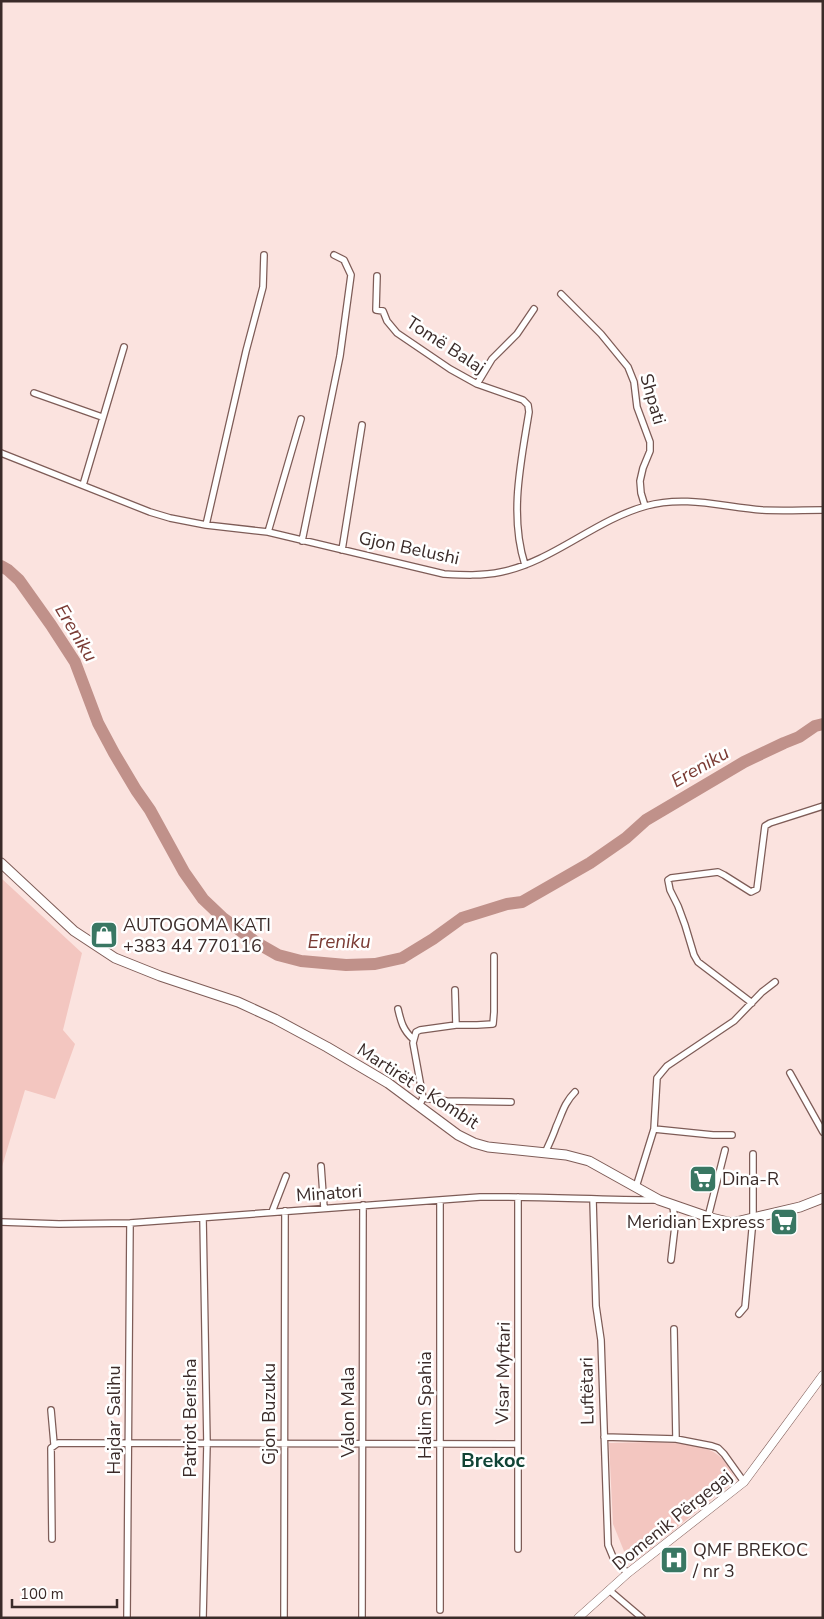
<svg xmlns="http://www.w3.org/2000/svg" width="824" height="1619" viewBox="0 0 824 1619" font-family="'Nunito Sans',sans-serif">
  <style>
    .green { fill: #f3c6c0 }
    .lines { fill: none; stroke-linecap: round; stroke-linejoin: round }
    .river { stroke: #c0918a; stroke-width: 12 }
    .minor-casing { stroke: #7e5c57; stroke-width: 8 }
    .secondary-casing { stroke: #7e5c57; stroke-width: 9 }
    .primary-casing { stroke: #7e5c57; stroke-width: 11 }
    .minor { stroke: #fff; stroke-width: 5.5 }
    .secondary { stroke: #fff; stroke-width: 8 }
    .primary { stroke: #fff; stroke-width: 9 }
    .labels { text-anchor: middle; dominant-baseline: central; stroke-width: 5; stroke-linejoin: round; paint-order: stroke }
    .street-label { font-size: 18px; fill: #3a2b29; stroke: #fff }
    .poi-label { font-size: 18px; fill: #3a2b29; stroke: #fff; text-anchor: start }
    .water-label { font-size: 19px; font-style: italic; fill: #7a3b34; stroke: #fff }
    .quarter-label { font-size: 20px; font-weight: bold; fill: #104436; stroke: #fff }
  </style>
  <rect width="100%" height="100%" fill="#fbe3df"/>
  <path class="green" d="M1 878 82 953 63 1030 75 1044 55 1099 25 1090 1 1170Z
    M609 1443C637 1443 696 1438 718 1455 726 1461 731 1472 736 1480L635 1561 626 1556 613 1524Z"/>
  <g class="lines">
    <path class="river" d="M1 566 8 570 19 580 51 625 75 662 98 723 114 753 136 790 150 810 184 872 203 899 223 918 257 943 278 955 301 961 346 965 375 964 402 958 433 939 462 918 507 904 522 902 590 863 626 838 646 820 744 762 784 743 799 737 815 726 823 724"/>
    <g class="minor-casing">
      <path id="minor" d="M377 276 376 310 383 311 387 321 397 333 450 369 477 384 523 400 528 405 529 412C521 462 509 515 525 565
        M561 294 601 334 628 367 634 382 637 407 650 442V451L643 468 640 481 641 493 645 506
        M477 384 492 359 517 334 534 309
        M34 393 102 417
        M1 453 150 512 170 518 206 525 268 532 444 574C463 575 482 576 501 572 552 562 595 520 646 506 685 495 723 507 762 510 782 511 803 510 823 510
        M83 485 124 347
        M206 525 246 351 263 287 264 255
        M268 532 301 419
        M302 541 340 356 351 275 344 260 334 255
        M342 550 362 425
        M455 990 456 1025
        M752 1003 698 962 694 955 685 925 678 906 670 890 668 880 671 878 718 872 724 875 751 892 757 889 765 826 770 823 823 806
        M398 1009C401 1022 403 1030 413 1039
        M790 1073 823 1132
        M423 1098 447 1101 511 1102
        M419 1106 423 1098 413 1043 416 1032 420 1030 456 1025H477L493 1024 494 1012V956
        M654 1129 713 1135H732
        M545 1153C549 1144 553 1136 556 1127 562 1114 564 1103 575 1092
        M321 1166 324 1208
        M636 1187 654 1129 657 1078 667 1066 734 1021 762 992 775 982
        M518 1197V1549
        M440 1200V1610
        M593 1200 596 1306 601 1340 608 1545 615 1562 628 1573
        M272 1212 286 1176
        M708 1217 725 1150
        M203 1218 207 1444 203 1618
        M1 1222 59 1224 130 1223 480 1197C539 1196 598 1200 657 1200
        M671 1260 675 1226 673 1205
        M739 1314 745 1307 753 1219V1154
        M674 1329 676 1439
        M51 1410 54 1444
        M604 1437 676 1439 712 1446 718 1448 724 1454 744 1482
        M52 1539 51 1448 58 1443 517 1444
        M609 1590 642 1618
        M127 1618 130 1223
        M284 1618 285 1211
        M362 1618 363 1205"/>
    </g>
    <g class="secondary-casing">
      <path id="secondary" d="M578 1618 628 1573 744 1482 823 1375"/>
    </g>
    <g class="primary-casing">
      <path id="primary" d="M1 863 74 931 115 958 160 976 238 1002 275 1019 327 1047 388 1083 458 1135 474 1143 488 1147 566 1155 589 1161 659 1200 711 1218 732 1223 800 1207 823 1198"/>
    </g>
    <use href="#minor" class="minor"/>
    <use href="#secondary" class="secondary"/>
    <use href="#primary" class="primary"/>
  </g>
  <defs>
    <g id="shop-square" transform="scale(1.4375)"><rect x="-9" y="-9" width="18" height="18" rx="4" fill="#397763" stroke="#fff"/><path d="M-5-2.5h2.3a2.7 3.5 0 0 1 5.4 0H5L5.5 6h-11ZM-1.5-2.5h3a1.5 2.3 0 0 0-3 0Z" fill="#fff"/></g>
    <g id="supermarket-square" transform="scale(1.4375)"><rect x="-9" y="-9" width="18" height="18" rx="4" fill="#397763" stroke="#fff"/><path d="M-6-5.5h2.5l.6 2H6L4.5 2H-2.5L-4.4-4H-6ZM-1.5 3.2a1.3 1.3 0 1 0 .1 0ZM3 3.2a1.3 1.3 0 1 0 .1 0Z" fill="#fff"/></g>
    <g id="hospital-square" transform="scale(1.4375)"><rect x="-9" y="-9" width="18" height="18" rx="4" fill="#397763" stroke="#fff"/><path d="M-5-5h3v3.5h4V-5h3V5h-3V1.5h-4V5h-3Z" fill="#fff"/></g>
  </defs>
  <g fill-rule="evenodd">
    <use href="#shop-square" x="104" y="935"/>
    <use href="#supermarket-square" x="703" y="1179"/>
    <use href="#supermarket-square" x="784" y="1222"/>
    <use href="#hospital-square" x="674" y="1560"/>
  </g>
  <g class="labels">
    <g class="street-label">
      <text transform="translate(446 345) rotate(33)">Tomë Balaj</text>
      <text transform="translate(653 399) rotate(74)">Shpati</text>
      <text transform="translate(409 548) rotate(12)">Gjon Belushi</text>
      <text transform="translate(418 1086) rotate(33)">Martirët e Kombit</text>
      <text transform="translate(329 1193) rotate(-4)">Minatori</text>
      <text transform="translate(503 1373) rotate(-89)">Visar Myftari</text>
      <text transform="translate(587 1391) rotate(-91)">Luftëtari</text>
      <text transform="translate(425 1405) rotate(-90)">Halim Spahia</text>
      <text transform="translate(348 1412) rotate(-90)">Valon Mala</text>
      <text transform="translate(269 1414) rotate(-90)">Gjon Buzuku</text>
      <text transform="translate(190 1418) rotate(-90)">Patriot Berisha</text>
      <text transform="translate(114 1420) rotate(-90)">Hajdar Salihu</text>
      <text transform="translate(672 1520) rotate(-39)">Domenik Përgegaj</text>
    </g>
    <g class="poi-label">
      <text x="123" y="925">AUTOGOMA KATI<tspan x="123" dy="21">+383 44 770116</tspan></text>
      <text x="722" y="1179">Dina-R</text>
      <text x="765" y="1222" text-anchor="end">Meridian Express</text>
      <text x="693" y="1550">QMF BREKOC<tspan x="693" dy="21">/ nr 3</tspan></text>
    </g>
    <g class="water-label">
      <text transform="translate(76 633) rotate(59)">Ereniku</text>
      <text transform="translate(700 767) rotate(-30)">Ereniku</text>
      <text x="339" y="942">Ereniku</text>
    </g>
    <g class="quarter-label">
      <text x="493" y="1460">Brekoc</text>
    </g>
  </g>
  <rect width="824" height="1619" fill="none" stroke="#3a2b29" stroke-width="5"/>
  <path d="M12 1599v8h105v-8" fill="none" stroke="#3a2b29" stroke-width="2.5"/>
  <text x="20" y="1599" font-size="15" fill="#3a2b29" stroke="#ffffff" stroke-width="4" paint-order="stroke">100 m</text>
</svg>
